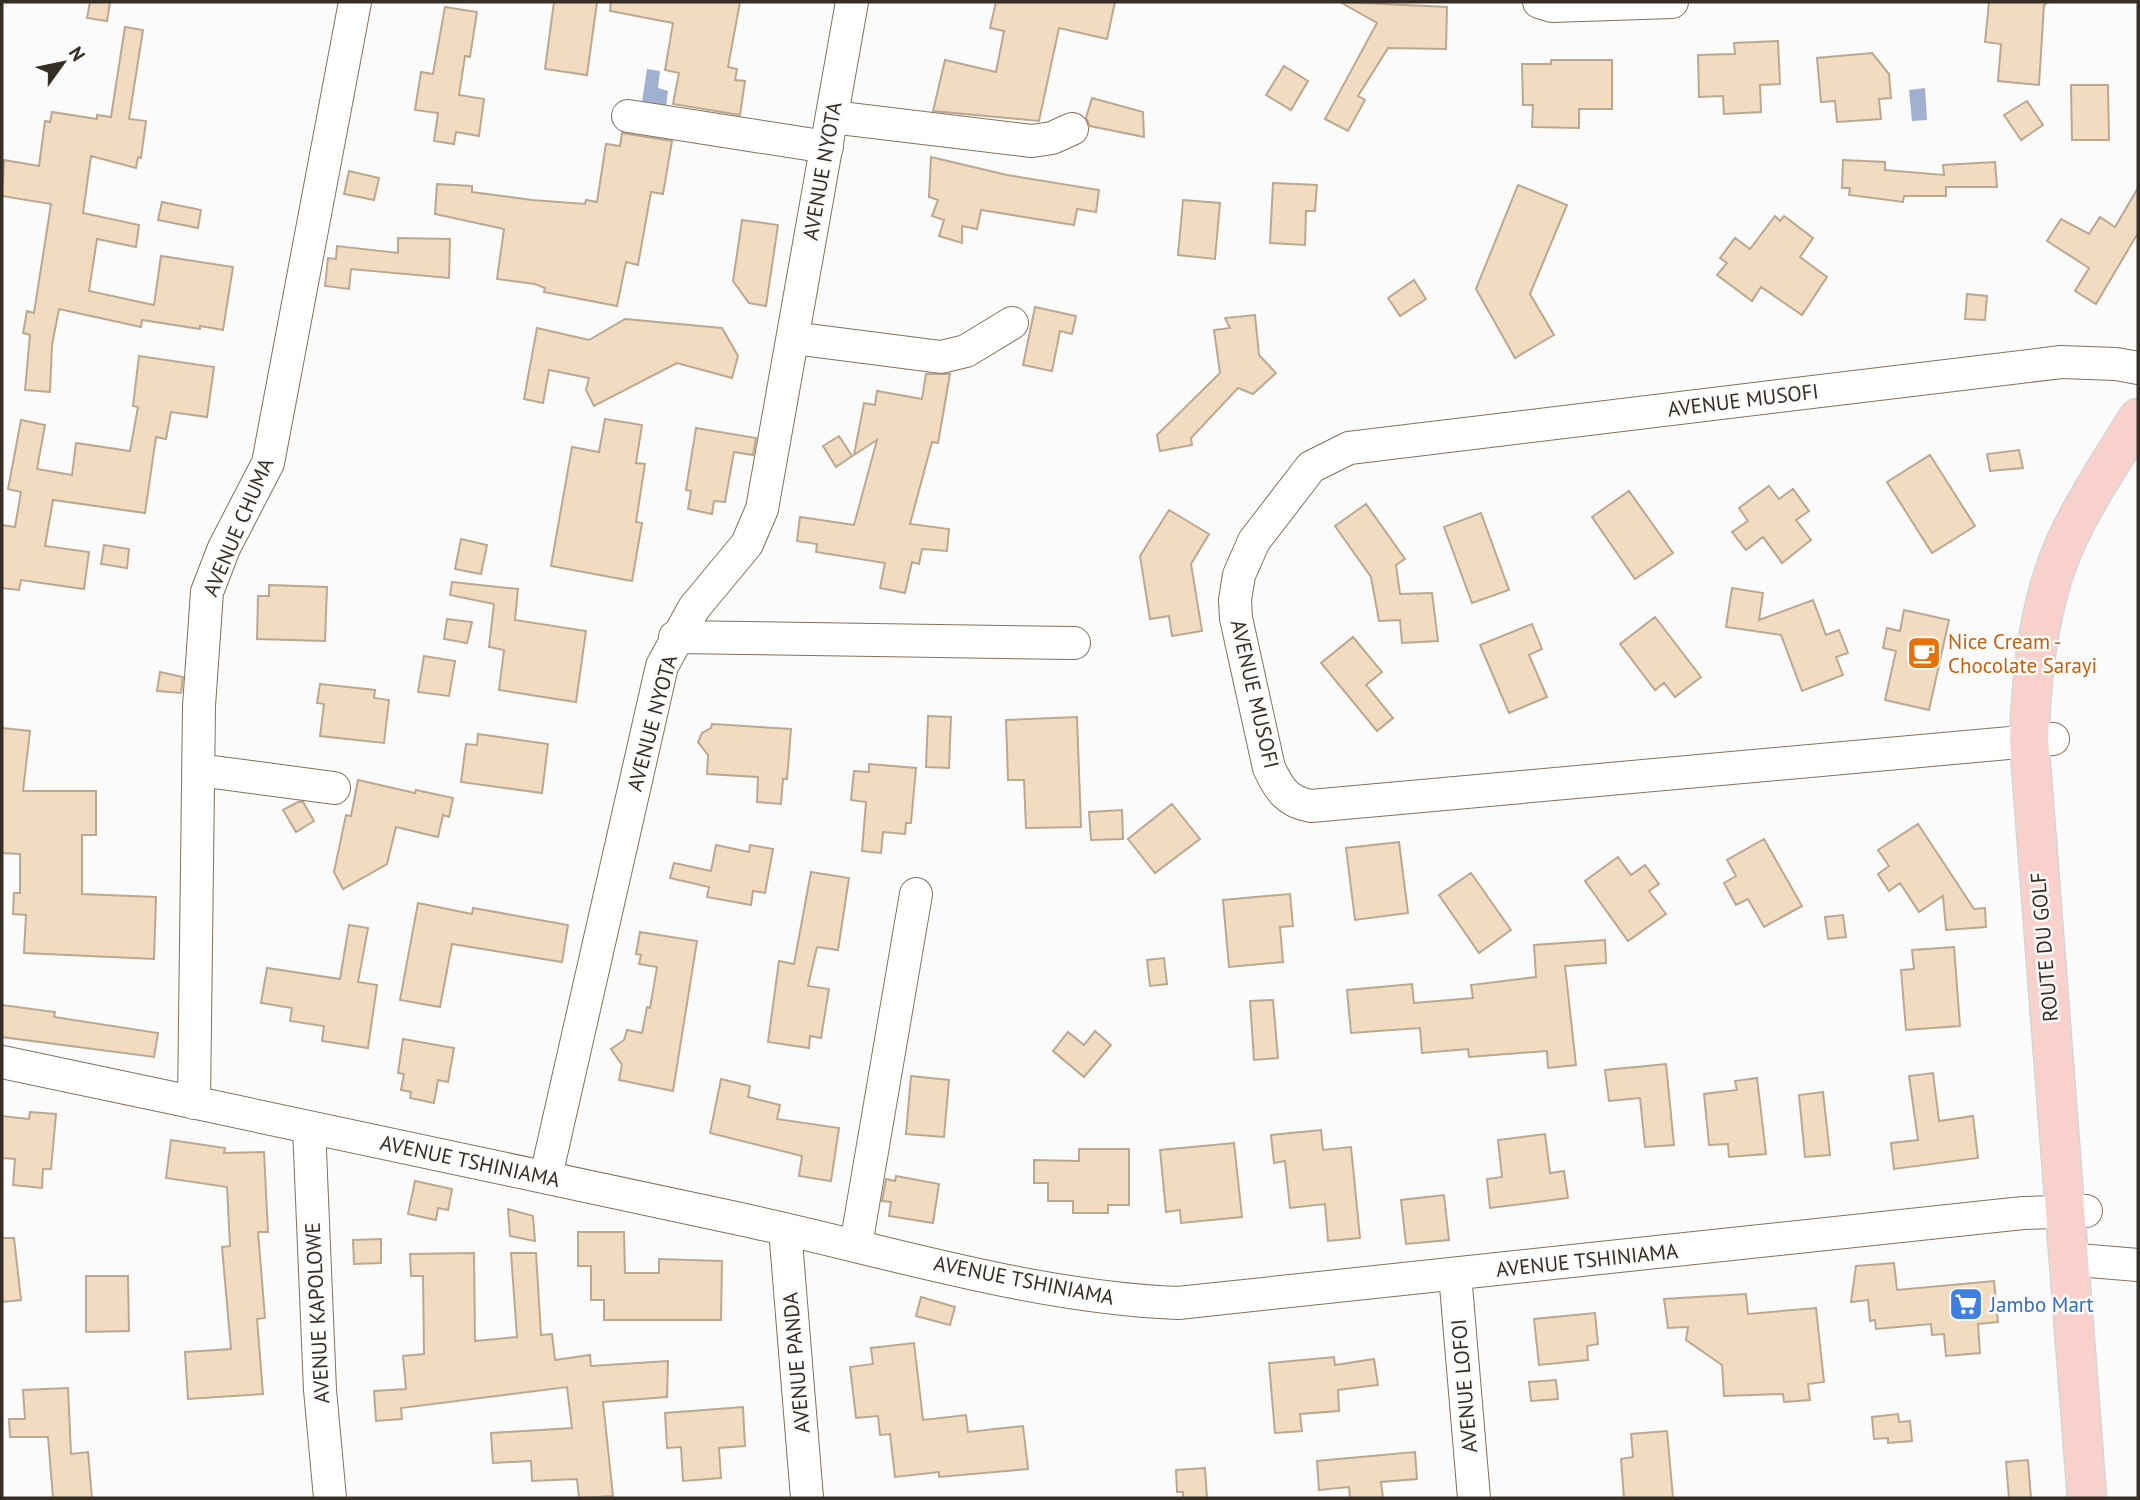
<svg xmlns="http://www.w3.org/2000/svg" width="2140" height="1500" viewBox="0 0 2140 1500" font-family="'PT Sans',sans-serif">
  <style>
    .water { fill: #a0b0d0 }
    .building { fill: #f1dcc2; stroke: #bca88f; stroke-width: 2 }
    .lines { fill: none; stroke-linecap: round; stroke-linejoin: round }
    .minor-casing { stroke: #84715a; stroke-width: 34 }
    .major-casing { stroke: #d7d5d3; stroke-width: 41 }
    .minor { stroke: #fff; stroke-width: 32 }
    .major { stroke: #f8d1cd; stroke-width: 38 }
    .labels { text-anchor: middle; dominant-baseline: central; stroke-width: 5; stroke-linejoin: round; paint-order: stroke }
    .street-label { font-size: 21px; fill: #362e24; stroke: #fbfbfb }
    .food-label { font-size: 21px; fill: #c56008; stroke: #fbfbfb; text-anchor: start }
    .shop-label { font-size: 21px; fill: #366cbe; stroke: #fbfbfb; text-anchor: start }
  </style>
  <rect width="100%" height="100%" fill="#fbfbfb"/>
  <path class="water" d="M647 69 660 71 658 88 668 91 666 106 642 102Z
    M1925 88 1927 120 1912 121 1909 90Z"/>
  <path class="building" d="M90 2H110L107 21 87 18Z
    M554 2H597L587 75 545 69Z
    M611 2H740L728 67 737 69 735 80 745 81 740 115 673 104 679 73 665 70 673 23 610 11Z
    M996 2H1115L1107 39 1059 28 1039 121 933 111 945 60 996 72 1004 31 990 28Z
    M1340 2 1447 7 1446 49 1388 48 1358 96 1365 100 1348 131 1325 119 1377 23Z
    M1989 2H2048L2044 5 2039 85 1998 81 2001 44 1985 42Z
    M445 7 477 12 470 57 465 56 459 95 484 99 479 136 456 132 454 144 434 141 438 113 415 110 421 72 433 74Z
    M125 27 143 30 129 119 146 121 141 158 138 157 136 168 91 156 83 213 139 225 136 247 97 239 89 291 154 305 161 256 233 267 223 330 200 326V329L142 320 141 327 59 309 52 345 50 392 25 390 30 335 23 333 27 311 34 313 51 204 2 196 4 160 39 166 45 121 50 122 52 112 97 119V115L111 117Z
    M1778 41 1780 84 1760 85 1761 112 1724 114 1723 96 1699 97 1698 55 1735 54 1734 43Z
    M1872 53 1889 74 1891 98 1879 99 1881 119 1837 122 1835 101 1821 102 1817 58Z
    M1551 60H1612V109H1579V128L1532 127 1533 105H1523L1522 64H1551Z
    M1284 66 1308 81 1291 110 1266 95Z
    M2071 85H2108L2109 140H2072Z
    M1092 98 1143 112 1144 137 1090 126 1086 118Z
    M2027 101 2043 125 2021 140 2004 115Z
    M622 133 672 141 663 194 651 192 638 265 626 262 617 306 544 292 545 288 535 284 497 279 504 229 435 214 437 184 472 186V192L532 200 585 204 586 200 597 202 606 144 620 146Z
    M931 157 1007 175 1099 190 1096 212 1077 209 1074 225 981 210 977 229 962 226V243L939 236 944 220 932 216 938 200 929 197Z
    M1843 160 1885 162V170L1944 175 1943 165 1995 162 1997 187H1946V196H1904L1903 202 1849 195 1850 188H1842Z
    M349 171 379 178 374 200 344 194Z
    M1273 183 1317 185 1315 211H1306L1305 245 1270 243Z
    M1518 185 1567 205 1530 294 1554 335 1515 358 1476 289Z
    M2138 188V233L2096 304 2075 291 2089 268 2047 241 2061 219 2089 234 2100 217 2115 227Z
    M1183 200 1220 203 1215 259 1178 255Z
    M162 202 201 210 198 228 158 220Z
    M1775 216 1780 221 1784 216 1813 238 1800 257 1827 277 1802 315 1761 287 1752 301 1717 275 1727 263 1720 258 1735 238 1750 249Z
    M742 220 778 225 766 306 749 303 733 281Z
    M398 238 450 239 449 278 351 269 349 289 325 286 328 258 336 259 337 246 398 253Z
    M1414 280 1426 299 1400 316 1388 298Z
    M1967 294 1987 296 1985 320 1965 319Z
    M1035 307 1076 316 1072 334 1060 331 1052 371 1023 365Z
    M1255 315 1259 355 1276 373 1253 394 1238 388 1191 438 1192 445 1160 451 1157 435 1220 373 1214 330 1230 328 1225 318Z
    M625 319 722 328 738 356 732 378 677 363 594 406 586 390 589 378 549 370 543 403 524 399 537 328 589 340Z
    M139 356 214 367 207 417 171 412 166 439 156 437 145 513 53 500 45 546 89 552 84 589 21 580 19 590 2 588V525L15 527 21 492 8 489 21 420 45 425 37 469 72 475 76 443 130 451 138 407 133 406Z
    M926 374H950L938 443 932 442 910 524 949 529 947 551 922 549 919 564 912 562 905 593 880 588 885 563 816 552 817 544 797 541 800 517 854 525 877 440 854 455 864 403 875 405 877 391 922 399Z
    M605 419 642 425 636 463 645 464 636 522 642 523 632 581 551 566 572 447 599 452Z
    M696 428 756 438 753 455 734 452 725 502 714 501 712 514 688 509 691 491 686 490Z
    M839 436 852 456 836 467 823 446Z
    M2019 450 2023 468 1990 471 1987 454Z
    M1930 455 1975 526 1932 553 1887 482Z
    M1769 486 1779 499 1793 489 1809 511 1796 520 1811 540 1782 563 1763 537 1746 550 1732 532 1748 521 1739 508Z
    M1629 491 1673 553 1635 579 1592 517Z
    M1366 504 1405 559 1396 565 1400 594 1432 593 1438 641 1402 643 1400 620 1379 621 1371 577 1335 526Z
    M1169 510 1209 534 1191 564 1202 631 1172 636 1169 616 1150 619 1140 556Z
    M1481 513 1509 590 1472 603 1444 527Z
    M461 539 487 545 481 574 455 569Z
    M104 545 129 549 127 568 101 564Z
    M452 582 518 589 515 620 586 631 576 702 499 690 504 650 489 647 494 604 450 595Z
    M269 585 327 587 325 641 257 639 258 596H269Z
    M1732 588 1763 593 1759 620 1813 600 1826 635 1839 630 1848 653 1836 657 1843 675 1802 691 1781 635 1726 627Z
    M1904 610 1949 620 1929 710 1885 700 1896 651 1883 648 1887 628 1900 631Z
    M1655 617 1701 677 1675 697 1664 683 1655 690 1620 644Z
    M447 619 472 622 467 643 444 639Z
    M1532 624 1542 649 1529 655 1547 697 1509 713 1480 645Z
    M1353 637 1382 672 1366 685 1393 718 1377 731 1321 663Z
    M424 656 455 661 449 696 418 692Z
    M160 672 183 677 181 693 157 691Z
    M320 684 375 690 374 698 389 700 384 743 320 736 324 704 317 703Z
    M928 716 951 717 949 768 926 767Z
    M1077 717 1081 827 1026 828 1024 780H1008L1006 720Z
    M712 724 791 729 787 779H783L781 804 757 802 758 777 707 774 708 755 698 742 702 733 711 728Z
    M2 728 30 731 23 791H96V835H82V894L156 897 154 959 24 953 26 915 13 914 14 893H20V854L2 853Z
    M478 734 548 744 542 793 461 782 466 744 477 745Z
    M869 764 916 768 911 823H906L905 834 883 832 881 853 862 851 866 802 851 800 854 771 869 772Z
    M358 780 415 793 416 790 453 798 449 817 443 815 438 837 396 827 387 864 343 889 334 872 346 815 351 816Z
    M298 802H303L314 821 296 832 283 810Z
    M1172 804 1200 839 1155 873 1128 839Z
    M1122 810 1123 839 1091 840 1089 812Z
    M1918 824 1974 909 1985 908 1986 927 1946 930 1943 896 1919 912 1900 883 1889 891 1878 874 1889 866 1878 850Z
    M1764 839 1802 906 1764 927 1748 899 1736 905 1724 883 1736 876 1727 860Z
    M1399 842 1408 913 1355 920 1346 848Z
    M716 845 749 852 750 845 773 849 765 893 753 891 751 905 707 897 709 887 670 878 674 863 711 871Z
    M1618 857 1631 875 1645 865 1659 884 1649 891 1666 914 1628 941 1585 881Z
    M811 872 849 878 838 950 817 947 808 986 829 989 821 1038 810 1036 809 1048 768 1042 779 961 794 964Z
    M1471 873 1511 930 1479 953 1439 895Z
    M1290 894 1293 926 1280 927 1283 962 1229 967 1223 900Z
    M418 903 472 914 473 908 568 925 562 962 452 944 440 1007 400 1000Z
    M1843 915 1846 937 1828 939 1825 917Z
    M349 925 368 928 358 982 377 985 368 1048 322 1041 324 1026 290 1021 292 1008 261 1003 267 968 340 979Z
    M640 932 697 941 673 1091 619 1080 622 1065 611 1049 624 1040 627 1030 642 1033 647 1007 650 1008 657 967 639 964 641 955 636 954Z
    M1605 940 1606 963 1565 966 1576 1065 1548 1068 1547 1051 1469 1057 1468 1049 1422 1053 1420 1028 1351 1033 1347 990 1412 984 1414 1003 1473 998 1471 985 1536 977 1534 945Z
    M1954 947 1960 1026 1906 1030 1901 970 1914 969 1912 950Z
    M1164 958 1167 984 1150 986 1147 960Z
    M1273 1000 1278 1058 1254 1060 1250 1001Z
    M2 1005 55 1012 54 1017 158 1033 154 1057 2 1037Z
    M1095 1031 1111 1045 1084 1077 1053 1051 1068 1032 1084 1045Z
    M403 1039 454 1048 448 1082 438 1080 434 1103 410 1098 411 1092 401 1090 404 1074 398 1073Z
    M1666 1064 1674 1145 1645 1147 1640 1098 1609 1101 1605 1070Z
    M1933 1073 1939 1121 1973 1116 1978 1158 1894 1169 1891 1143 1918 1140 1909 1076Z
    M911 1076 949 1080 944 1137 906 1134Z
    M1757 1078 1766 1154 1729 1157 1728 1144 1709 1145 1704 1094 1737 1090 1735 1081Z
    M721 1079 750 1086 748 1097 780 1105 777 1119 839 1128 831 1181 799 1176 802 1156 710 1133Z
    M1823 1092 1830 1155 1805 1157 1799 1095Z
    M30 1112 56 1114 51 1169H43L42 1188 13 1185 15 1159 2 1158V1116L29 1119Z
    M1321 1130 1323 1150 1351 1147 1360 1238 1328 1241 1325 1204 1290 1208 1285 1161 1274 1163 1271 1135Z
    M1545 1134 1550 1173 1564 1171 1568 1198 1490 1208 1487 1179 1502 1177 1498 1140Z
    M171 1140 225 1148 224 1153 264 1152 268 1232H258L265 1318 257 1319 263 1394 188 1399 185 1352 231 1349 222 1247 230 1246 227 1187 166 1178Z
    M1234 1143 1242 1217 1181 1223 1180 1210 1166 1212 1160 1150Z
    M1079 1149H1129V1205H1108V1213H1073V1201H1048V1183H1034V1160L1079 1161Z
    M896 1176 939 1184 933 1223 889 1216 891 1202 882 1201 886 1179 895 1181Z
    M415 1181 452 1189 448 1210 438 1208 436 1220 408 1214Z
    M1444 1195 1449 1240 1406 1244 1401 1200Z
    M508 1209 533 1216 535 1241 510 1236Z
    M578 1232H624L625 1273H659V1259L722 1261 721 1320H604V1300H591V1266H578Z
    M2 1238H14L21 1300 2 1302Z
    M381 1239V1263L354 1264 353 1240Z
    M474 1253 475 1341 517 1337 511 1253H536L541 1335 552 1334 555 1360 590 1355 591 1366 668 1361 667 1397 603 1402 613 1496 579 1498 577 1479 532 1481 531 1461 493 1463 491 1433 572 1428 567 1387 401 1408 402 1419 376 1421 374 1391 406 1389 403 1356 424 1354 423 1276H411L410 1254Z
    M1894 1263 1897 1290 1994 1281 1998 1322 1978 1324 1980 1353 1946 1356 1944 1334 1932 1335 1931 1324 1876 1329 1875 1320 1870 1321 1868 1300 1851 1302 1856 1266Z
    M86 1276H128L129 1331 86 1332Z
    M1746 1294 1748 1314 1816 1308 1824 1382 1808 1384 1810 1400 1784 1402 1783 1394 1724 1396 1722 1365 1686 1340 1688 1327 1668 1328 1664 1299Z
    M921 1297 955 1307 950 1325 916 1316Z
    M1595 1313 1598 1344 1587 1346 1588 1360 1539 1365 1534 1319Z
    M914 1343 923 1420 966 1415 968 1432 1023 1426 1028 1469 939 1477V1472L895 1477 890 1434 880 1435 878 1416 856 1418 850 1367 873 1364 871 1348Z
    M1334 1357 1335 1365 1374 1359 1378 1385 1338 1390 1339 1411 1300 1414 1302 1431 1275 1433 1269 1363Z
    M1556 1380 1558 1399 1531 1401 1529 1382Z
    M68 1388 71 1454 88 1452 92 1498H53L48 1437H10L9 1419H25L23 1390Z
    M743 1407 745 1446 719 1448 721 1478 683 1481 681 1447 667 1448 665 1413Z
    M1898 1414 1899 1422 1910 1421 1912 1441 1888 1443V1438L1874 1439 1872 1417Z
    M1667 1431 1673 1498H1624L1621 1459 1633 1457 1631 1434Z
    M1415 1452 1417 1479 1381 1482 1383 1498H1350L1349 1487 1319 1490 1317 1461Z
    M2028 1460 2031 1498H2009L2006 1462Z
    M1205 1468 1207 1498H1183V1492H1177L1176 1470Z"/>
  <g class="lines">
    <g class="minor-casing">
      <path id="minor" d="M1539 2 1552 6 1672 2
        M628 116 827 147
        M832 117 1032 141 1052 138 1072 129
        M793 338 941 357 966 351 1012 323
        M675 637 1074 643
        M2053 739 1311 806C1287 802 1279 789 1269 768L1236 618 1235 600 1239 575 1254 541 1311 467 1349 448 2061 362 2116 364 2138 368
        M198 770 334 788
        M2 1062C248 1114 494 1165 740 1219 884 1250 1030 1297 1178 1303L2023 1213 2086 1211
        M194 1103 199 706 207 592 224 548 268 463 355 2
        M309 1127 320 1390 330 1498
        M546 1176 662 666 694 608 747 544 762 509 852 2
        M785 1229 807 1498
        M856 1245 916 894
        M2066 1259 2138 1265
        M1455 1274 1474 1498"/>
    </g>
    <g class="major-casing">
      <path id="major" d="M2087 1498 2029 739C2032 673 2038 606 2065 544 2085 500 2113 459 2138 418"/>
    </g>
    <use href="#minor" class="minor"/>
    <use href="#major" class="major"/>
  </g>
  <defs>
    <g id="cafe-square" transform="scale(1.75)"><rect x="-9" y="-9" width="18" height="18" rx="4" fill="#e8710a" stroke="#fbfbfb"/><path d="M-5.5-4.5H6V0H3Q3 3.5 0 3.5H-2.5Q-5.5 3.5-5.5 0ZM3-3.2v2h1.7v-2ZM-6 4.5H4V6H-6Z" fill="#fff"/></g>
    <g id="supermarket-square" transform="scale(1.75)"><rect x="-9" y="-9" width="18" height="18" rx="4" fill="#3f7fe0" stroke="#fbfbfb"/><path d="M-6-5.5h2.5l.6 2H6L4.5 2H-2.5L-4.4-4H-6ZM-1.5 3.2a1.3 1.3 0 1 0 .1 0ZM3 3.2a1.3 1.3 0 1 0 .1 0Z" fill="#fff"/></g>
  </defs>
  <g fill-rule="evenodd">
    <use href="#cafe-square" x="1924" y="653"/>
    <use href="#supermarket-square" x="1966" y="1304"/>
  </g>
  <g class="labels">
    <g class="street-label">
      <text transform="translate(822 171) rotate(-80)">AVENUE NYOTA</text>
      <text transform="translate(1743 400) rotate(-7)">AVENUE MUSOFI</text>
      <text transform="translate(238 527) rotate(-67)">AVENUE CHUMA</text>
      <text transform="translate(1255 694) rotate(77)">AVENUE MUSOFI</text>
      <text transform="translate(652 723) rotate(-75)">AVENUE NYOTA</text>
      <text transform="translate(2044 947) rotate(-95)">ROUTE DU GOLF</text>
      <text transform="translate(470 1161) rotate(12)">AVENUE TSHINIAMA</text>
      <text transform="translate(1587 1260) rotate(-6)">AVENUE TSHINIAMA</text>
      <text transform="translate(1024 1280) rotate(11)">AVENUE TSHINIAMA</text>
      <text transform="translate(317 1313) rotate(-93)">AVENUE KAPOLOWE</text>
      <text transform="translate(796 1363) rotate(-95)">AVENUE PANDA</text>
      <text transform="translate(1464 1386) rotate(-95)">AVENUE LOFOI</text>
    </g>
    <g class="food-label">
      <text x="1948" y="641">Nice Cream -<tspan x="1948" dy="24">Chocolate Sarayi</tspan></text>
    </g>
    <g class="shop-label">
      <text x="1990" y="1304">Jambo Mart</text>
    </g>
  </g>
  <rect width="2140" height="1500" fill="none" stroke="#362e24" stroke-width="7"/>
  <g transform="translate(63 63) rotate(57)" stroke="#fbfbfb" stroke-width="5" paint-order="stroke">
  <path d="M0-5L12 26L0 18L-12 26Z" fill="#362e24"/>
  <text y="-10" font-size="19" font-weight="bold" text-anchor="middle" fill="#362e24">N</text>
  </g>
</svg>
